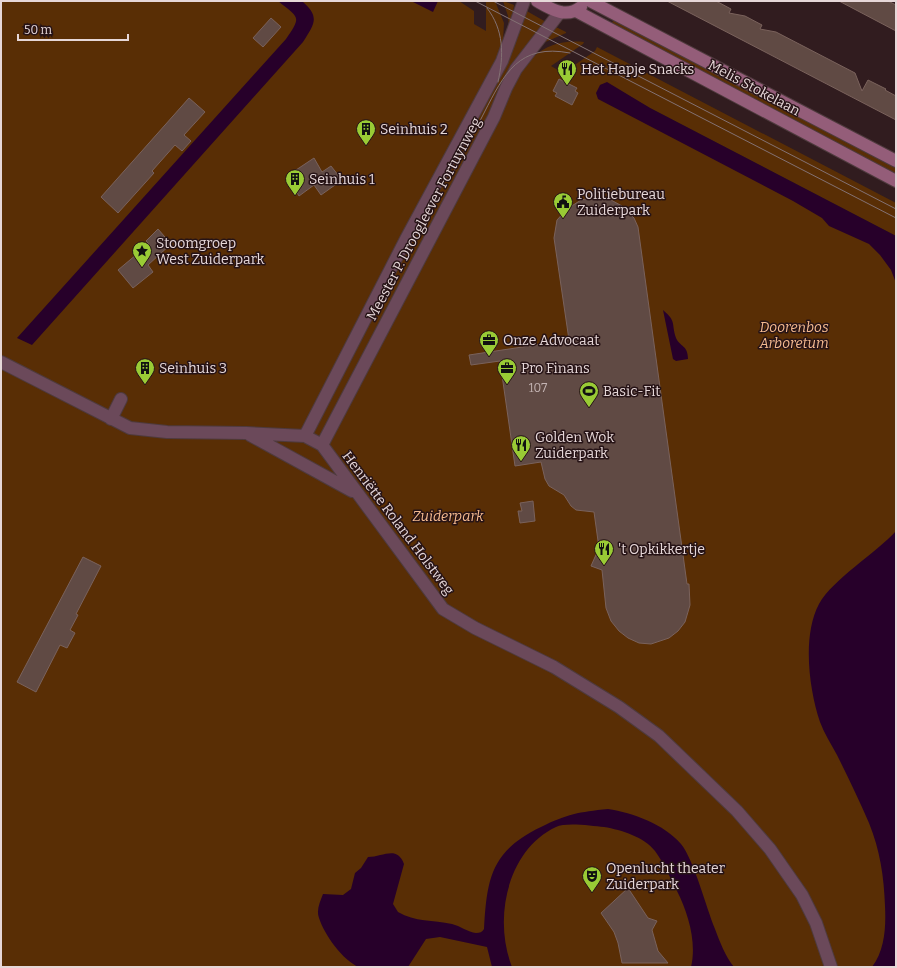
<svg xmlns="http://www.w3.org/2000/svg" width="897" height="968" viewBox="0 0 897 968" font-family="Bitter,serif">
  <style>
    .green { fill: #592e05 }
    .water { fill: #27002a }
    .building { fill: #604a44; stroke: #7a625c }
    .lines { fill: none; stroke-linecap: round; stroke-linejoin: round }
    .street-casing { stroke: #4e3a3d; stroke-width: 14 }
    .secondary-casing { stroke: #4e3a3d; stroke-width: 14 }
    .street { stroke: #6b495a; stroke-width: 12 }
    .secondary { stroke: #945d79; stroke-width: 12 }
    .tram { stroke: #837173; stroke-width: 1 }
    .labels { text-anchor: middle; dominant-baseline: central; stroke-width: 3; stroke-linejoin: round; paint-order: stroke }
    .number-label { font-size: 12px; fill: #c4b4b3 }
    .poi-label { font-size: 14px; fill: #e6d7d8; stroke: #261316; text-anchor: start }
    .street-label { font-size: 14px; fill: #e6d7d8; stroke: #261316 }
    .park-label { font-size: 14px; font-style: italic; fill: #f5ba8f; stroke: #261316 }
  </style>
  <rect width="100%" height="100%" fill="#311c1f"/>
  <path class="green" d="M1 1H459L474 11V24L486 31V1H495L504 23 503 41 513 47 525 10 546 22 523 52 533 57C548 44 564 40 584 42L583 44 551 66 563 73 595 51 597 47 896 203V236L650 108 607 83 600 85 896 245V967H1Z
    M503 1 514 5 511 28H509L508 16Z
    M614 19 896 166V174L684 64 612 23Z
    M556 27 566 32V33L541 44Z"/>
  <path class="water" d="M278 1H302C320 17 315 23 303 42L32 345 17 338 286 39C302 16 299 18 278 1Z
    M411 1H438L433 12Z
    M607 82 650 108 896 236V283L891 270 880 255 869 244 829 226 822 218 793 201 598 99 596 93 600 85Z
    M663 310C677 322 671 323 676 338 680 347 688 345 688 359L676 361 673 359Z
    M896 531V967H872C885 950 886 927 885 906 884 877 880 850 869 823 859 800 848 777 837 755 831 744 824 733 820 722 809 689 802 636 819 604 833 579 876 553 896 531Z
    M608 809C633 813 664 824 681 844 694 860 706 907 715 929 720 942 725 956 734 967H691C697 942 688 913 677 891 670 878 664 863 655 851 644 837 622 830 604 827 592 826 566 822 556 827 507 850 493 919 512 967H492L487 947 440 937 426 939 408 967C398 967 368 968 359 967 343 961 324 934 319 918 316 910 320 902 323 894L343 895 351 889 355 873 361 868 368 857C383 857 397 845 404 864L393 904 398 912C415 922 433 920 452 924 460 926 468 932 476 933 480 933 482 932 484 929 487 878 491 851 541 827 567 814 579 812 608 809Z"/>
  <path class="building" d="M667 1H716L731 9 729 13 745 16 762 25 760 29 776 32 855 73 862 91 868 80 886 89 885 90 896 96V120Z
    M839 1H888L896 5V31Z
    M271 18 281 27 263 47 253 38Z
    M559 79 577 88 575 91 578 93 572 105 555 96 557 93 553 91Z
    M189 98 205 112 184 135 191 141 182 151 175 145 152 171 154 173 118 213 101 197Z
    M314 158 322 172 331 166 342 180 321 195 314 185 299 196 287 176Z
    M595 197 611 200 622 206 634 218 638 227 687 584H689L690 605 685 622 678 631 669 638 651 644 639 643 628 638 619 631 611 621 606 608 602 570 591 566 599 548 594 512 576 510 571 506 564 495 549 486 545 479 541 462 515 466 500 361 471 365 469 355 569 340 554 238 557 220 567 209 581 200Z
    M158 229 171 244 148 265 153 272 133 288 118 270 149 244 146 241Z
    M533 501 535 521 520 523 518 511H522L520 503Z
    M83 557 101 566 76 614 78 615 70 630 75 633 67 648 60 645 36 692 17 682Z
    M628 888 648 918 657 921 652 930 658 951 668 963H622L618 943 614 932 601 913Z"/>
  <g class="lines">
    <g class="street-casing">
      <path id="street" d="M1 362 130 428 167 432 246 433 305 436 322 445 443 609 475 628 554 667 619 707 659 736 737 811 770 849 802 895 816 923 831 967
        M111 419 121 399
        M250 435 352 491
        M305 436 406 239 502 61 524 1
        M322 445 494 117 506 88 516 69 560 12"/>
    </g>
    <g class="secondary-casing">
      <path id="secondary" d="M537 1C551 9 566 19 581 7
        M590 1 896 161
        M576 11 896 181"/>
    </g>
    <use href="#street" class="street"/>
    <use href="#secondary" class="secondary"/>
    <path class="tram" d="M475 1 896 218
      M493 1 896 209
      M487 8C504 30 504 55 498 82
      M453 173C463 153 474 133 484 113 504 74 519 43 570 53"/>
  </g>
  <defs>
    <g id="restaurant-pin" transform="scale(1)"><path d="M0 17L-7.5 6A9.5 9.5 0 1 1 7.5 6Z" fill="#99cb35" stroke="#261316"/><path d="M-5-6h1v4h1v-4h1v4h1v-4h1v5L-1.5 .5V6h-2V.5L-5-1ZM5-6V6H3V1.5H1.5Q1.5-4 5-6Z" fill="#111"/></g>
    <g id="building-pin" transform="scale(1)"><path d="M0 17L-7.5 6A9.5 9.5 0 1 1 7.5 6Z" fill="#99cb35" stroke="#261316"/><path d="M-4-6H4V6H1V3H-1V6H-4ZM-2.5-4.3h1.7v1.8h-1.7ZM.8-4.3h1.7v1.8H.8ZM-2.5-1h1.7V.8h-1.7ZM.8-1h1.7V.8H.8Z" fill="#111"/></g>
    <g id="civic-pin" transform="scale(1)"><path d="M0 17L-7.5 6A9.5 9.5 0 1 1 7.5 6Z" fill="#99cb35" stroke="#261316"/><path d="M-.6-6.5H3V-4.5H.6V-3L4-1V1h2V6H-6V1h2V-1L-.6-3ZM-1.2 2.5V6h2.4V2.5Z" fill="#111"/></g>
    <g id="sight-pin" transform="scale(1)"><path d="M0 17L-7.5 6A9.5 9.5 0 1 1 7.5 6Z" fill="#99cb35" stroke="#261316"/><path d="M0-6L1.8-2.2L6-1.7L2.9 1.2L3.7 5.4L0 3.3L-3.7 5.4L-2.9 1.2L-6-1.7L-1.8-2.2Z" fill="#111"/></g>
    <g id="office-pin" transform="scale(1)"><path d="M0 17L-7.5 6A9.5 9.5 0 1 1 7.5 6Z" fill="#99cb35" stroke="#261316"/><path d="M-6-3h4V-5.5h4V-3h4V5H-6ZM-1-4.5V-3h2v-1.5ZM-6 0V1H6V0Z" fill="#111"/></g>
    <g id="stadium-pin" transform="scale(1)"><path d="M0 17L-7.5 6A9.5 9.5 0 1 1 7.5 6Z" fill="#99cb35" stroke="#261316"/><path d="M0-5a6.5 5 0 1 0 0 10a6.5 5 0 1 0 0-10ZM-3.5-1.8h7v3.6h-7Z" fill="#111"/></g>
    <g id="theatre-pin" transform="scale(1)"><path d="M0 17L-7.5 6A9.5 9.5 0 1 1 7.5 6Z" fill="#99cb35" stroke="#261316"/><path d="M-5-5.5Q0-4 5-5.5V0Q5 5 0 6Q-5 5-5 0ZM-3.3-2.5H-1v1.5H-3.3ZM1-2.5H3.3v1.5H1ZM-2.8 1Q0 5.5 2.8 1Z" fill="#111"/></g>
  </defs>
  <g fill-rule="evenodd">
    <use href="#restaurant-pin" x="567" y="69"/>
    <use href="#building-pin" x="366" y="129"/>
    <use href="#building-pin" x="295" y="179"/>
    <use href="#civic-pin" x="563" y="202"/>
    <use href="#sight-pin" x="142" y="251"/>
    <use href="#office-pin" x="489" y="340"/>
    <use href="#building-pin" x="145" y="368"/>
    <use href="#office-pin" x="507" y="368"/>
    <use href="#stadium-pin" x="589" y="391"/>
    <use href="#restaurant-pin" x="521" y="445"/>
    <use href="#restaurant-pin" x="604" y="549"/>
    <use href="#theatre-pin" x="592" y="876"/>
  </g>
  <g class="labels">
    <g class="number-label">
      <text x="538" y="388">107</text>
    </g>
    <g class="poi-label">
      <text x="581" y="69">Het Hapje Snacks</text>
      <text x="380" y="129">Seinhuis 2</text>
      <text x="309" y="179">Seinhuis 1</text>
      <text x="577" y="194">Politiebureau<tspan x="577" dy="16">Zuiderpark</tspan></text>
      <text x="156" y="243">Stoomgroep<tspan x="156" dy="16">West Zuiderpark</tspan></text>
      <text x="503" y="340">Onze Advocaat</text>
      <text x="159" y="368">Seinhuis 3</text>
      <text x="521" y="368">Pro Finans</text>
      <text x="603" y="391">Basic-Fit</text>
      <text x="535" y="437">Golden Wok<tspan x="535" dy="16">Zuiderpark</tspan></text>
      <text x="618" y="549">'t Opkikkertje</text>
      <text x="606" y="868">Openlucht theater<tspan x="606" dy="16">Zuiderpark</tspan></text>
    </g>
    <g class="street-label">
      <text transform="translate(754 88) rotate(28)">Melis Stokelaan</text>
      <text transform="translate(424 219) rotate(-62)">Meester P. Droogleever Fortuynweg</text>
      <text transform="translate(398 523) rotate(53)">Henriëtte Roland Holstweg</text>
    </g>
    <g class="park-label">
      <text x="794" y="327">Doorenbos<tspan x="794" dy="16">Arboretum</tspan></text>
      <text x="448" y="516">Zuiderpark</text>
    </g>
  </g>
  <rect width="897" height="968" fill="none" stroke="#e6d7d8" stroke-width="4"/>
  <path d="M18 34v6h110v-6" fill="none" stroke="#e6d7d8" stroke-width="2"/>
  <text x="24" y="34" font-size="12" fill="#e6d7d8" stroke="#261316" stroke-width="3" paint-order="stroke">50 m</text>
</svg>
